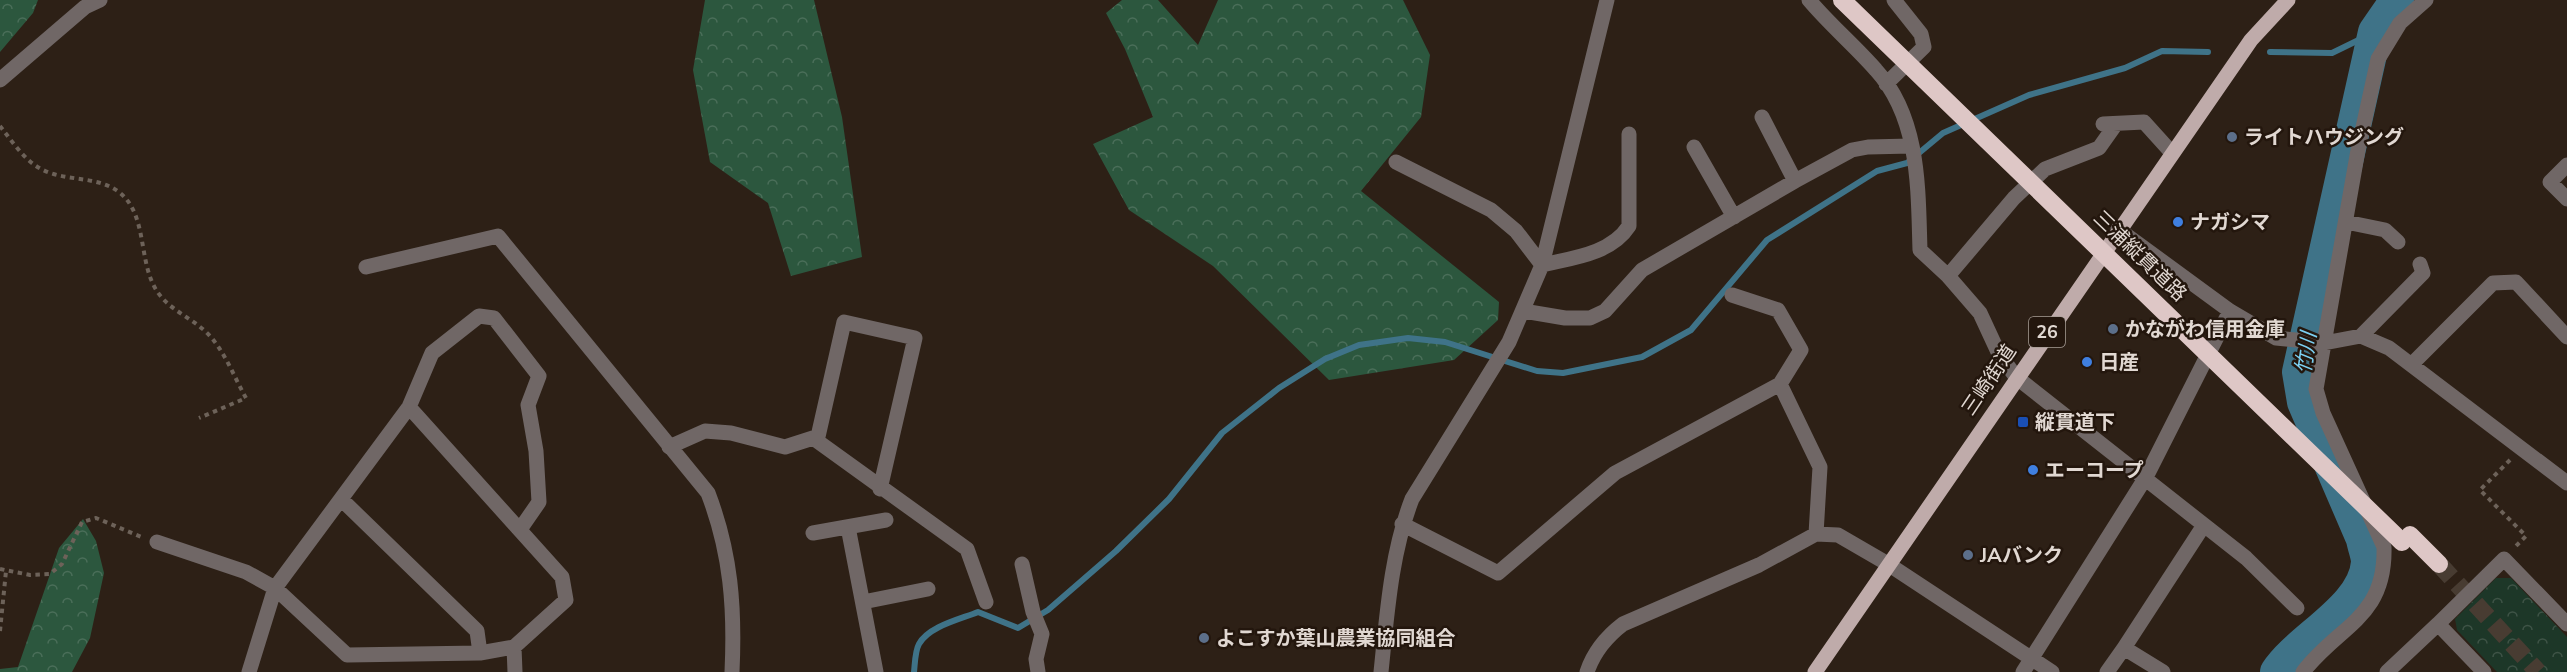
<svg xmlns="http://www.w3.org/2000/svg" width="2567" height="672" viewBox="0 0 2567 672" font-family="'Nunito Sans','Noto Sans JP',sans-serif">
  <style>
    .forest { fill: url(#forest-crowns) }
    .park { fill: url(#park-crowns) }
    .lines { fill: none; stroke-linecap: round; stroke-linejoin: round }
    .stream { stroke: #3f7388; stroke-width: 6 }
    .river { stroke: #3f7388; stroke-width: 34 }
    .highway-tunnel { stroke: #483c32; stroke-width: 18; stroke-dasharray: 18 9; stroke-linecap: butt }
    .path { stroke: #6d6259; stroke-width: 4; stroke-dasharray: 4.5 4.5; stroke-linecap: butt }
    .minor { stroke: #706766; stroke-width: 15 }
    .major { stroke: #bfabaa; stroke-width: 15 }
    .highway { stroke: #dec7c6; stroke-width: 18 }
    .highway-bridge { stroke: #dec7c6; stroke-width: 18 }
    .service-dot { fill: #5c6f8a; stroke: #23160d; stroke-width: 2 }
    .shop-dot { fill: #3f7fe0; stroke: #23160d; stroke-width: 2 }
    .transit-dot { fill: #1a4fb4; stroke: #23160d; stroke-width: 2 }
    .labels { text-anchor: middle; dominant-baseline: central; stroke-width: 5; stroke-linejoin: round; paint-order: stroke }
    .shield { fill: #23160d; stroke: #a89e97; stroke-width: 1.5 }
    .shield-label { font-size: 18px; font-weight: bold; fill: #e1d8d2 }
    .poi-label { font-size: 20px; font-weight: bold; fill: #e1d8d2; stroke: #23160d; text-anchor: start }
    .street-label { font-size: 20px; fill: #e1d8d2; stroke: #23160d }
    .water-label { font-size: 21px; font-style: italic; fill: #7cd0f2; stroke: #23160d }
  </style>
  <defs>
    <pattern id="forest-crowns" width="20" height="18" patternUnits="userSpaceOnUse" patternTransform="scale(1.5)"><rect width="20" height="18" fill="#2c573e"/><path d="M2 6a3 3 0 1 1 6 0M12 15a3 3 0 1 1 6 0" fill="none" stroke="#4a6e59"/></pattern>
    <pattern id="park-crowns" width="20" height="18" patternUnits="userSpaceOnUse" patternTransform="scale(1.5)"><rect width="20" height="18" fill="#1d3728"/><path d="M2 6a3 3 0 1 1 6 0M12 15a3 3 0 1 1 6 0" fill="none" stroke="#3e5346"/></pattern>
  </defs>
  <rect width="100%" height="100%" fill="#2d2016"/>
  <path class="forest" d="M0 0H38L33 13 0 52Z
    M705 0H814L842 117 862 257 791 276 768 203 710 162 693 70Z
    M1122 0H1158L1198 45 1218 0H1403L1430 55 1421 117 1361 191 1499 302 1498 320 1454 360 1329 380 1213 266 1129 210 1093 144 1153 117 1125 49 1106 13Z
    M83 519 96 541 104 573 90 638 72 672H0V669L18 667 59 548Z"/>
  <path class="park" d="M2496 578H2511L2567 637V672H2497L2457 630 2455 619Z"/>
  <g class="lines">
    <path class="stream" d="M2270 52 2332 53 2375 32
      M914 672C915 663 915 651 919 644 929 626 961 619 978 612L1018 628 1048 610 1116 551 1169 499 1222 433 1279 388 1325 359 1359 345 1408 338 1445 342 1537 371 1563 373 1642 357 1691 330 1767 240 1877 171 1907 163 1943 133 2029 95 2125 68 2162 51 2208 52"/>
    <path class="river" d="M2277 672C2299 638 2365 608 2368 562 2368 555 2364 546 2363 539L2304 402 2299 372 2375 32 2397 0"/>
    <path class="highway-tunnel" d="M2439 564 2538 672"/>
    <path class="path" d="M0 126C12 141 24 160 41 169 65 182 96 175 119 192 146 213 139 255 153 284 164 308 188 315 206 332 224 349 234 377 246 398L199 418
      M2510 460 2480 490 2526 536 2513 549
      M0 569 30 575 50 574 62 564 82 522 96 518 144 538
      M0 631 6 571"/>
    <path class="minor" d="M1809 0C1830 25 1855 46 1876 70 1920 118 1918 189 1920 250L1948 276 1980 313 1999 354 2016 377 2246 558 2297 608
      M0 80 85 7 100 0
      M1886 84 1924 47 1921 34 1894 0
      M1762 117 1795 181
      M2103 124 2144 122 2172 153
      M1694 147 1734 217
      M1396 162 1491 210 1516 231 1542 265C1572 258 1611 254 1629 226V134
      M2567 165 2550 182 2567 199
      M2346 222 2385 230 2398 242
      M2118 229 2230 311 2276 338 2324 343 2361 336 2389 348 2567 483
      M366 267 498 236 708 493C731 553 735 608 732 672
      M1948 276 2014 198 2045 169 2099 148 2116 124
      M1732 295 1778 310 1801 350 1780 384
      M1523 311 1565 318H1590L1605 311 1642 270 1795 181 1852 150 1868 147 1911 146
      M2361 336 2423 273 2420 264
      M2412 364 2493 283 2516 282 2567 337
      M817 441 844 322 915 338 880 489
      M669 447 705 431 731 433 785 447 813 438 967 549 986 602
      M341 499 477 631 480 653
      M1402 524 1498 573 1615 473 1780 384 1820 467 1816 534 1838 535 1888 564 2052 672
      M848 527 876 672
      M813 533 886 520
      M157 542 246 572 275 588 347 655 480 653 514 647 566 600 562 577 409 407
      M1022 564 1033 612 1042 634 1036 659 1038 672
      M863 602 928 589
      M514 647 515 672
      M249 672 275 588 409 407 432 353 479 316 494 318 539 376 528 405 536 451 539 502 521 528
      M1381 672C1387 614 1391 553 1412 499L1509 342 1542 265 1607 0
      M1587 672C1594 651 1606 637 1623 624L1759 565 1816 534
      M2023 672 2146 477 2230 311
      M2107 672 2124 648
      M2163 672 2124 648 2204 525
      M2303 672C2339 625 2386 618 2384 547L2323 413 2316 389 2358 150 2378 59 2400 23 2426 0
      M2387 672 2438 624
      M2484 672 2438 624 2504 559 2567 624"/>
    <path class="major" d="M1815 672 2251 40 2288 0"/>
    <path class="highway" d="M2410 535 2439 564"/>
    <path class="highway-bridge" d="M1842 0 2402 542"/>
  </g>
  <g class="service-dot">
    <circle cx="2232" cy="137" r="6"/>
    <circle cx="2113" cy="329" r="6"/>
    <circle cx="1968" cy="555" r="6"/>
    <circle cx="1204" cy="638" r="6"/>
  </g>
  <g class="shop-dot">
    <circle cx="2178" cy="222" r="6"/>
    <circle cx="2087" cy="362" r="6"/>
    <circle cx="2033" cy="470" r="6"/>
  </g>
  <rect class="transit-dot" x="2017" y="416" width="12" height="12" rx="3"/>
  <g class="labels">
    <rect class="shield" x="2029" y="317" width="36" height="30" rx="4.5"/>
    <g class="shield-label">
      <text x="2047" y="332">26</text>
    </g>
    <g class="poi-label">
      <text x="2244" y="137">ライトハウジング</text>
      <text x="2190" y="222">ナガシマ</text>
      <text x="2125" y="329">かながわ信用金庫</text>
      <text x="2099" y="362">日産</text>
      <text x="2035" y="422">縦貫道下</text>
      <text x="2045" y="470">エーコープ</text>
      <text x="1980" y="555">JAバンク</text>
      <text x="1216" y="638">よこすか葉山農業協同組合</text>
    </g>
    <g class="street-label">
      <text transform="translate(2140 256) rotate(44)">三浦縦貫道路</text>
      <text transform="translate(1989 380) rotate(-56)">三崎街道</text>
    </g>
    <g class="water-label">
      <text transform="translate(2306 353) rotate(-82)">竹川</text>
    </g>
  </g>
</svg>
